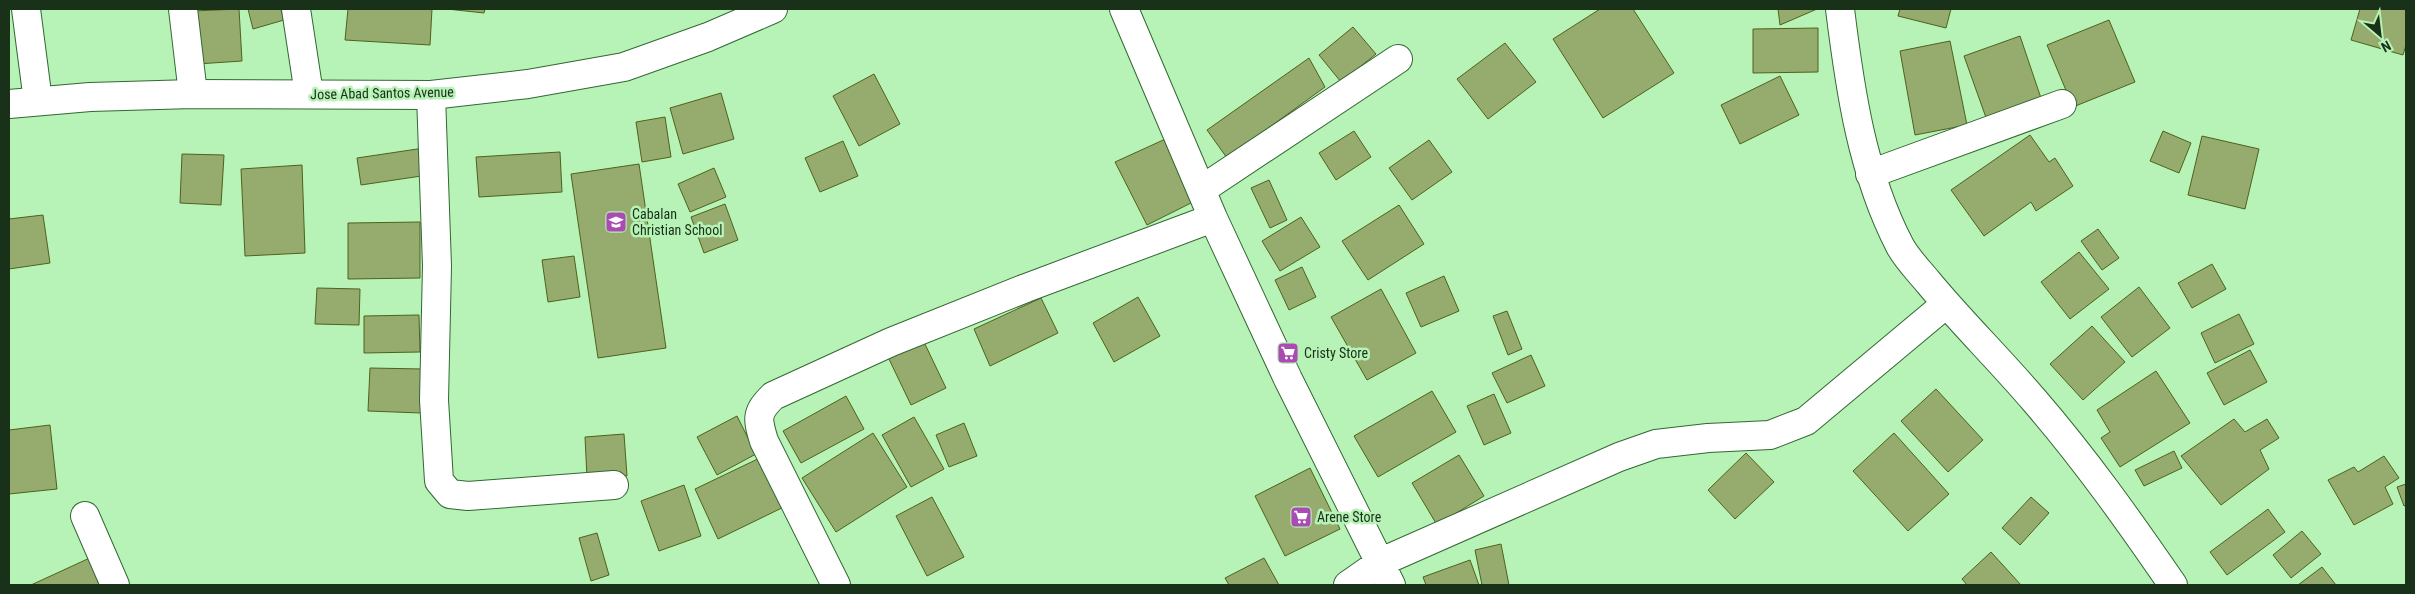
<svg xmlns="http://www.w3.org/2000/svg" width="2415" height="594" viewBox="0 0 2415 594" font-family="'Roboto Condensed',sans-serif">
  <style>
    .building { fill: #96ab6e; stroke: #4e631a }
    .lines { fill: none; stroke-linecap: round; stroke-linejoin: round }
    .minor-casing { stroke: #326833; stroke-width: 30 }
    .highway-casing { stroke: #326833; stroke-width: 30 }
    .minor { stroke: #fff; stroke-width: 28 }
    .highway { stroke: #fff; stroke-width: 28 }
    .labels { text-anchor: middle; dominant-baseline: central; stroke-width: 5; stroke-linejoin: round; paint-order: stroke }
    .street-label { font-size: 14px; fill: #193019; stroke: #b7f2b6 }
    .poi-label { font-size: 14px; fill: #193019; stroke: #b7f2b6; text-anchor: start }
  </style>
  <rect width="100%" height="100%" fill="#b7f2b6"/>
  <path class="building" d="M239 9 242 61 197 64 193 11Z
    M248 9H281L284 20 253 29Z
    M348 9H432L430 45 345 40Z
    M447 9H485L484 13Z
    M1600 9H1633L1674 73 1603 118 1553 39Z
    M1778 9H1817L1780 25Z
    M1900 9H1951L1946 28 1898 16Z
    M2360 9H2406V45L2403 55 2351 40Z
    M2109 20 2135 82 2073 107 2047 45Z
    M1353 27 1376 54 1341 82 1319 55Z
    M1818 28V72L1753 73V29Z
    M2020 36 2044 107 1989 126 1964 56Z
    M1950 41 1967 125 1915 135 1900 51Z
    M1505 43 1536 82 1488 119 1457 79Z
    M1309 58 1325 87 1227 158 1207 130Z
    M874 74 900 124 859 146 833 96Z
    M1780 76 1799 115 1740 144 1721 105Z
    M721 93 734 139 683 154 670 108Z
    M665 117 671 157 642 162 636 122Z
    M1354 131 1371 157 1336 180 1319 153Z
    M2163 131 2191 143 2179 173 2150 161Z
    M2030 135 2049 162 2055 158 2073 186 2036 211 2031 202 1984 236 1951 190Z
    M1172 136 1201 198 1147 225 1115 162Z
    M2202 136 2259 149 2245 209 2188 195Z
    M1429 140 1452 172 1412 200 1389 168Z
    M843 141 858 176 820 192 805 158Z
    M424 148 428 175 361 185 357 158Z
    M560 152 562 192 479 197 476 157Z
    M182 154 224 155 221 205 180 203Z
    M639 164 666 348 598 358 571 174Z
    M302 165 305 253 245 256 241 169Z
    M714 168 726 197 690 212 678 184Z
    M1269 180 1287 220 1270 228 1251 188Z
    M725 204 738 240 704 253 691 217Z
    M1399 205 1424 244 1368 280 1342 241Z
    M43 215 50 263 9 269V219Z
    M1301 217 1320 247 1280 271 1262 241Z
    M420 222V278L348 279V223Z
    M2098 229 2119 258 2102 270 2081 241Z
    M2079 252 2109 289 2070 319 2041 282Z
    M574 256 580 297 548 302 542 260Z
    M2212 264 2226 289 2192 308 2178 283Z
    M1302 267 1316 297 1289 310 1275 280Z
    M1444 276 1459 311 1421 327 1406 293Z
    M2139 287 2170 328 2132 357 2101 317Z
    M317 288 360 289 359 325 315 324Z
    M1381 289 1416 353 1367 380 1331 317Z
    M1138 297 1160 336 1114 362 1093 323Z
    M1041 298 1058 333 990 366 974 329Z
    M1507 311 1522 349 1508 355 1493 316Z
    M2239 314 2254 344 2215 363 2201 333Z
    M419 315 420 352 364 353V316Z
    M2092 326 2125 362 2083 400 2050 364Z
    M923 340 946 388 911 405 888 357Z
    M2250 350 2267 382 2224 405 2207 373Z
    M1531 355 1545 386 1507 403 1492 373Z
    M370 368 423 369 421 413 368 411Z
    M2156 371 2190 423 2120 467 2101 438 2110 432 2097 410Z
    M1936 389 1983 440 1948 472 1901 421Z
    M1432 391 1456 432 1378 477 1354 436Z
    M1494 394 1511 433 1484 445 1467 406Z
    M846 396 864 429 801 463 783 431Z
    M737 416 756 454 717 475 697 437Z
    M914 417 944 469 911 487 882 435Z
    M2234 419 2245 432 2267 419 2279 438 2260 450 2269 469 2221 505 2181 456Z
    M964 423 977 456 949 467 936 435Z
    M50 425 57 489 9 494V430Z
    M873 433 907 487 836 532 802 478Z
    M1894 433 1949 494 1908 531 1853 471Z
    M624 434 627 476 587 478 585 437Z
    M2174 451 2182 468 2144 486 2135 470Z
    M1746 453 1774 482 1735 519 1708 490Z
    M766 455 790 504 718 539 695 489Z
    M1459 455 1484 496 1437 525 1412 483Z
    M2384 456 2399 478 2385 487 2393 504 2354 525 2328 480 2354 467 2358 472Z
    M1310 468 1340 529 1285 556 1255 496Z
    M2406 484V505L2404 506 2397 487Z
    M684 485 701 536 659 551 641 501Z
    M932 497 964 557 927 576 896 516Z
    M2031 497 2049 513 2020 545 2002 528Z
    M2268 509 2285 532 2227 575 2210 552Z
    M2302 531 2321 554 2291 578 2273 555Z
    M597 533 609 575 591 581 579 538Z
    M1501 544 1509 585H1482L1475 550Z
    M1991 552 2021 585H1967L1962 579Z
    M94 556 107 585H31Z
    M1264 558 1279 585H1229L1225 578Z
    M1470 560 1479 585H1426L1423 577Z
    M2322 567 2336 585H2298Z"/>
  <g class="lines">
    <g class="minor-casing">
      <path id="minor" d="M26 9 38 101
        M183 9 193 94
        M296 9 309 94
        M1124 9 1213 218 1288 379 1391 585
        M1840 9C1850 90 1862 173 1900 246 1907 259 1919 271 1928 282 1962 323 2000 360 2034 400 2085 459 2129 521 2173 585
        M431 95 437 266 434 400 439 481 450 494 468 496 614 485
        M1870 174 2062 104
        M1201 190 1398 59
        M85 516 115 585
        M836 585 764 441C757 418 756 413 773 396L891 342 1026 288 1213 218
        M1348 585 1381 562 1619 457 1656 444 1708 438 1770 435 1806 421 1946 304"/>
    </g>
    <g class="highway-casing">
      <path id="highway" d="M9 104 90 97 193 94 431 95 528 84 624 67 708 37 773 9"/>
    </g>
    <use href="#minor" class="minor"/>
    <use href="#highway" class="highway"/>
  </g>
  <defs>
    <g id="school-square" transform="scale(1.125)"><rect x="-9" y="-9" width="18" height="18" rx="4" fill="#aa4bb3" stroke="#b7f2b6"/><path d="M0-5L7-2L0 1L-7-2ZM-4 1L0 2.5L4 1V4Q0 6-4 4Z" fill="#fff"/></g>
    <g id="supermarket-square" transform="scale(1.125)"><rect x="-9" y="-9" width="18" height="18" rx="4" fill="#aa4bb3" stroke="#b7f2b6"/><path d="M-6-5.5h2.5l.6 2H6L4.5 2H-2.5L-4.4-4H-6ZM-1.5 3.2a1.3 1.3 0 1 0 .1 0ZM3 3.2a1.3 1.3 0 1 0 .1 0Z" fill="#fff"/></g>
  </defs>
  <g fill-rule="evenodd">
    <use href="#school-square" x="616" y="222"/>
    <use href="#supermarket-square" x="1288" y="353"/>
    <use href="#supermarket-square" x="1301" y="517"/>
  </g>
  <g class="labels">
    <g class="street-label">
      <text transform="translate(382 93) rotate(-1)">Jose Abad Santos Avenue</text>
    </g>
    <g class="poi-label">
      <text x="632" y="214">Cabalan<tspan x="632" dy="16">Christian School</tspan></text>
      <text x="1304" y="353">Cristy Store</text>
      <text x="1317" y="517">Arene Store</text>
    </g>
  </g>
  <rect width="2415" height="594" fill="none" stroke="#193019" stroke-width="20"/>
  <g transform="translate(2380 35) rotate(152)" stroke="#b7f2b6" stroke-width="4" paint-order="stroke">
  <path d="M0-4L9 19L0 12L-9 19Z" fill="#193019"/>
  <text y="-8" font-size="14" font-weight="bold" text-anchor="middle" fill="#193019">N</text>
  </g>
</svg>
